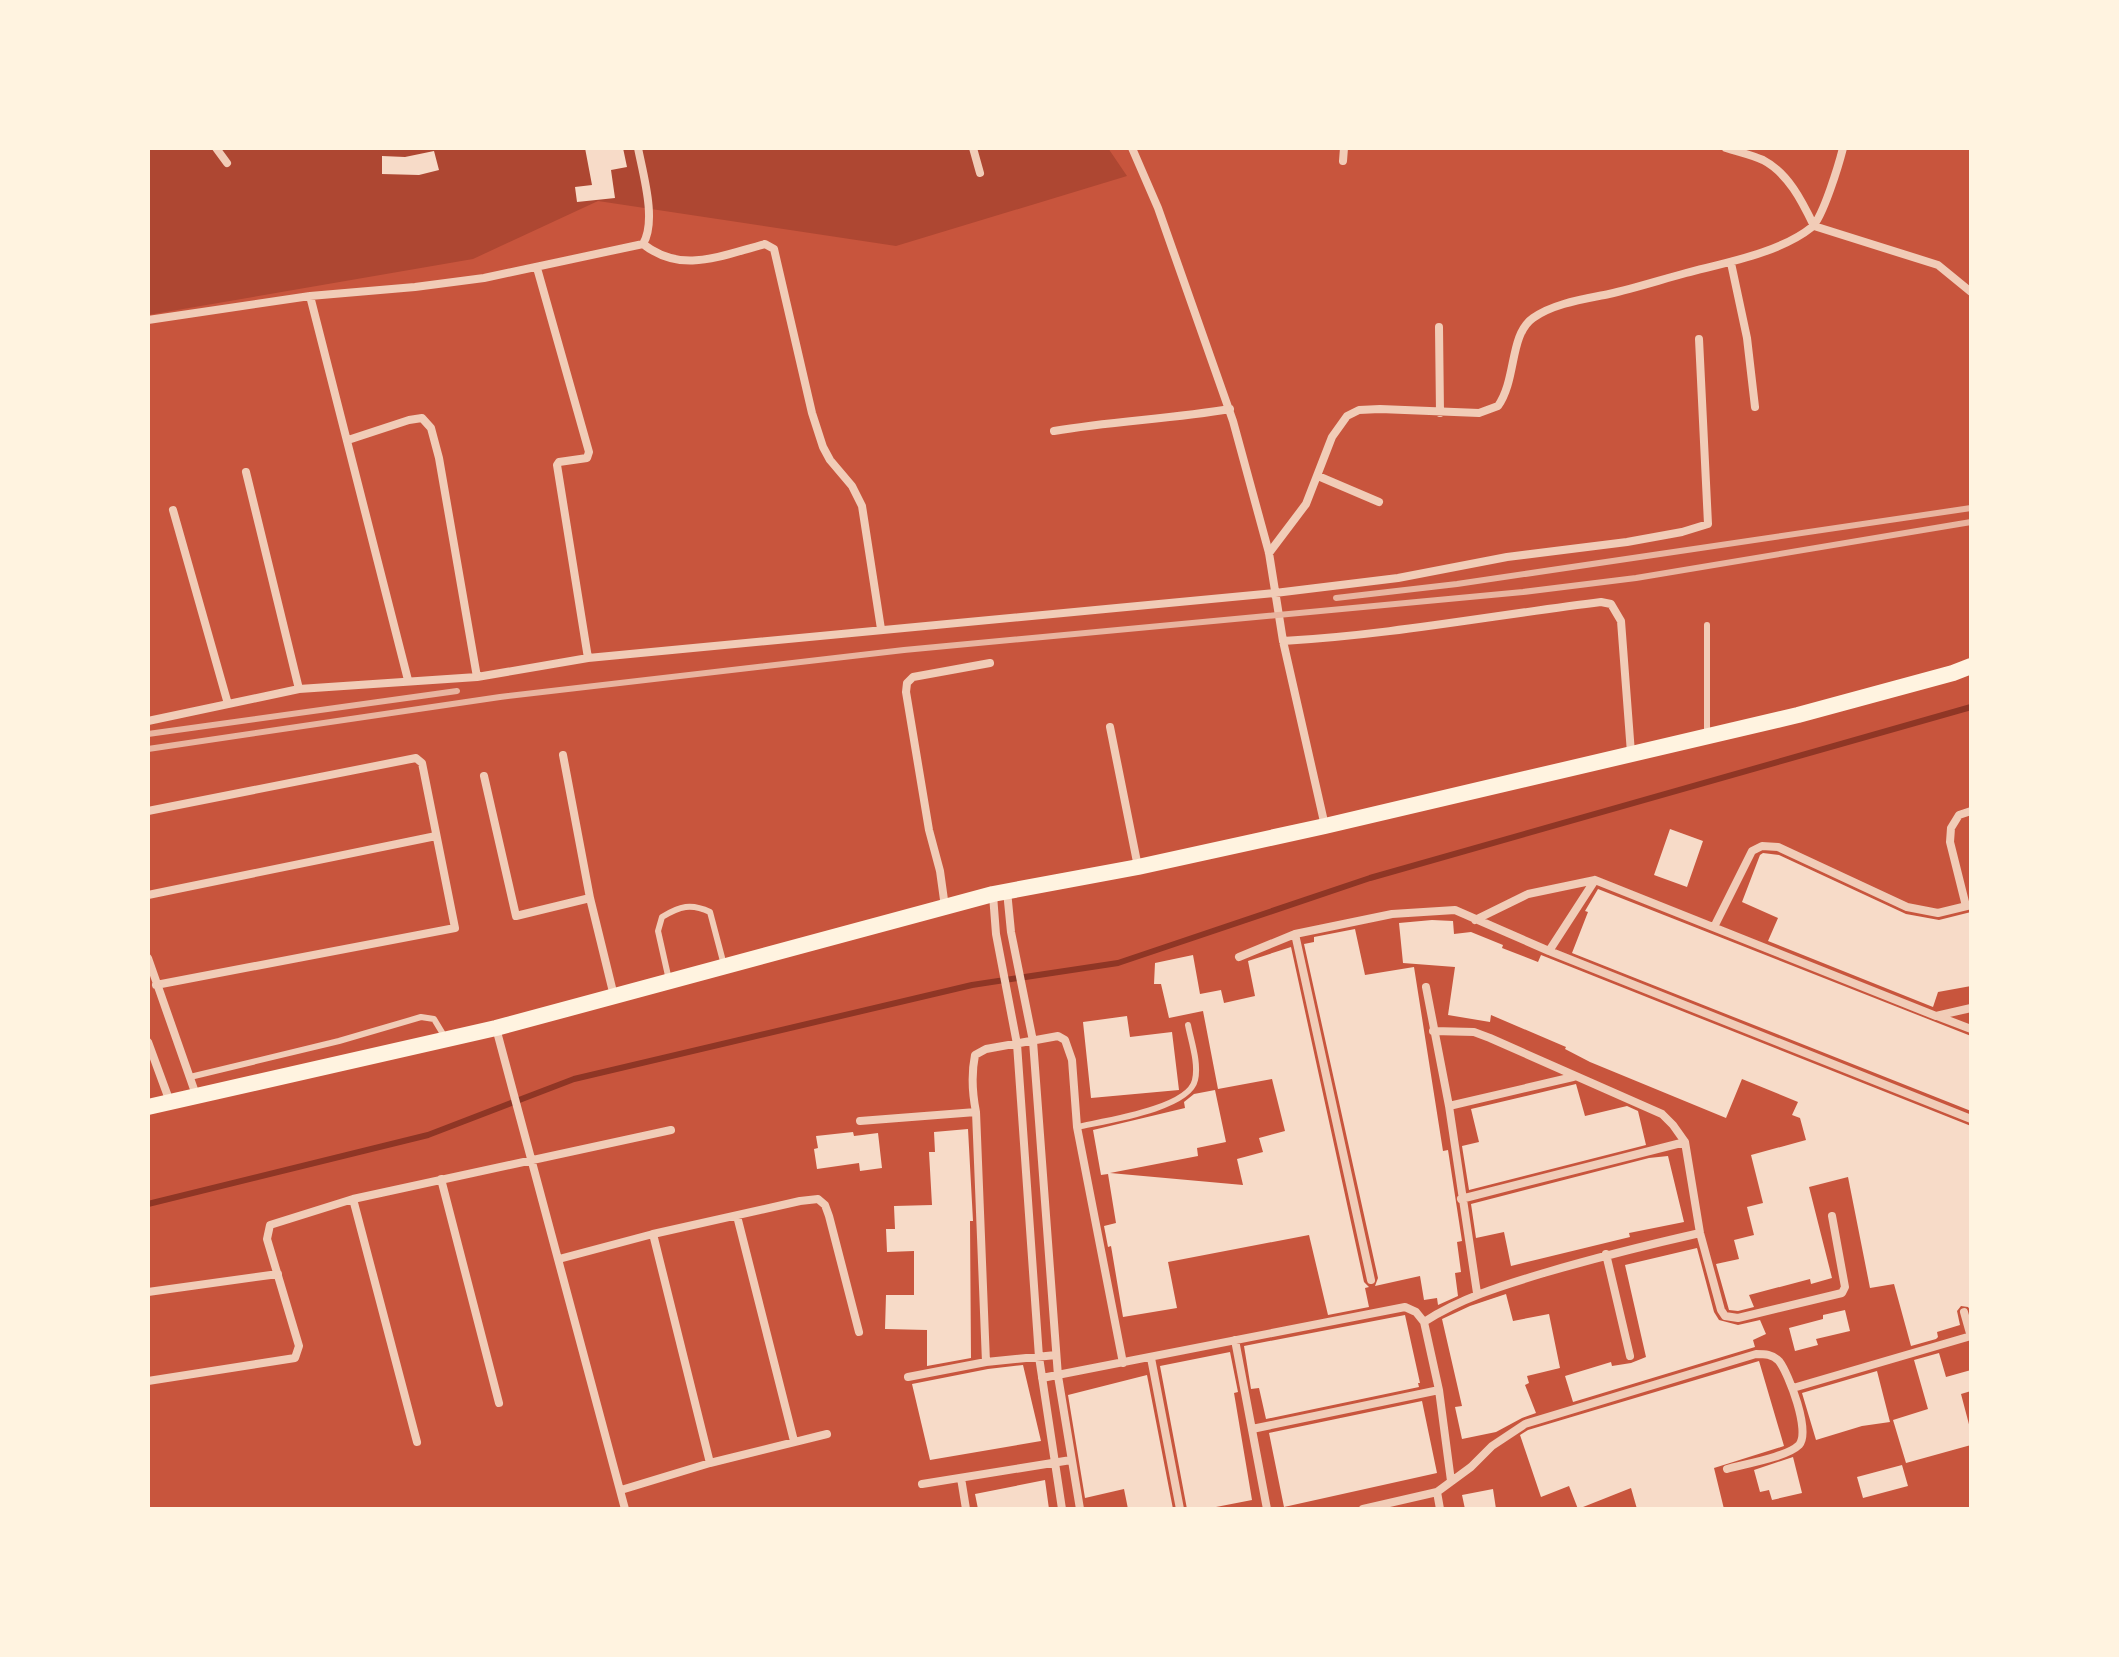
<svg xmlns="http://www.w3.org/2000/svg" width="2119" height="1657" viewBox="0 0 2119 1657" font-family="'Work Sans',sans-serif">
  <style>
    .green { fill: #ae4732 }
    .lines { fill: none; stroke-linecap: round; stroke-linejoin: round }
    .stream { stroke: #8f3625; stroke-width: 6 }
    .building { fill: #f7dbc8 }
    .service { stroke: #f1ccb7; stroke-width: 6 }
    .minor { stroke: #f1ccb7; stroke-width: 8 }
    .secondary { stroke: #fff3e0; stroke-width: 16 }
    .rail { stroke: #e9b49f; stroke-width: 6 }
  </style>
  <rect width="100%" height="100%" fill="#c8553d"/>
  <path class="green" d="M148 148H1108L1127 176 896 246 598 201 473 259 148 315Z"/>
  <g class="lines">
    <path class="stream" d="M148 1204 428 1135 574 1079 972 985 1118 963 1370 878 1971 707"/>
  </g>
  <path class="building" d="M585 148H623L627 167 611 170 615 198 577 202 575 187 592 185Z
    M434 151 439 170 419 175 382 174V156L405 157Z
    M1670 829 1703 841 1687 887 1654 875Z
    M1763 853 1779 855 1906 914 1939 920 1971 912V986L1938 992 1933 1007 1768 941 1778 918 1742 902 1760 855Z
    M1598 889 1971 1036V1111L1572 953 1588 912 1585 911Z
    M1432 920 1453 921 1454 934 1471 932 1503 945 1502 948 1538 962 1541 955 1971 1126V1311L1968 1307 1961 1306 1957 1311 1960 1325 1937 1332 1938 1337 1936 1339 1911 1346 1894 1284 1870 1288 1848 1177 1809 1187 1832 1278 1811 1284 1810 1279 1749 1295 1754 1307 1738 1311 1729 1310 1716 1264 1739 1259 1734 1240 1754 1235 1747 1207 1763 1203 1751 1155 1806 1140 1800 1118 1792 1115 1798 1102 1742 1079 1726 1118 1590 1062 1565 1049 1566 1047 1491 1015 1490 1022 1448 1015 1455 967 1403 963 1399 923Z
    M1355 929 1365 975 1414 967 1443 1151 1448 1150 1462 1241 1457 1242 1461 1272 1455 1273 1458 1296 1438 1305 1437 1298 1424 1300 1420 1276 1375 1286 1378 1278 1304 944 1314 942V937Z
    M1291 947 1364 1282 1369 1287 1365 1288 1369 1307 1328 1315 1309 1235 1168 1262 1177 1308 1123 1317 1111 1246 1108 1247 1104 1226 1116 1223 1108 1174 1101 1175 1093 1130 1185 1108 1184 1102 1194 1094 1215 1090 1226 1142 1197 1148 1198 1156 1110 1173 1243 1185 1237 1159 1263 1152 1259 1138 1285 1131 1272 1079 1218 1089 1203 1011 1169 1018 1161 984H1154L1155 963 1193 955 1200 994 1221 990 1224 1003 1255 996 1248 961Z
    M1127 1016 1130 1037 1172 1032 1179 1090 1091 1098 1083 1022Z
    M1576 1084 1585 1116 1627 1106 1638 1111 1646 1145 1469 1190 1462 1146 1479 1142 1471 1109Z
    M968 1129 973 1221H970L971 1358 927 1366V1330L885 1329 886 1295H914V1251L887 1252 886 1229H895L894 1206 932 1205 929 1152H935L934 1132Z
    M853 1132 854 1136 878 1133 882 1168 860 1171 859 1163 817 1169 814 1149 818 1148 816 1136Z
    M1668 1156 1684 1222 1629 1233 1630 1237 1511 1266 1504 1232 1476 1238 1471 1204 1649 1158Z
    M1697 1248 1714 1312 1719 1320 1738 1325 1760 1320 1766 1334 1753 1340 1755 1347 1573 1402 1565 1376 1611 1362 1612 1366 1631 1363 1646 1357 1625 1265Z
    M1506 1294 1513 1321 1549 1314 1560 1368 1527 1376 1529 1383 1525 1385 1536 1413 1522 1418 1496 1432 1462 1439 1455 1407 1462 1406 1442 1319 1470 1306Z
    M1845 1310 1850 1331 1816 1339 1818 1345 1795 1351 1789 1328 1823 1319V1315Z
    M1405 1315 1420 1383H1418L1419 1387 1266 1419 1259 1388 1251 1389 1244 1346Z
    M1230 1352 1238 1392 1234 1393 1252 1500 1216 1507 1217 1509H1187L1160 1366Z
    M1939 1353 1946 1377 1971 1370V1391L1961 1394 1971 1432V1445L1906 1463 1893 1420 1928 1409 1914 1360Z
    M1759 1361 1784 1446 1714 1468 1724 1509H1637L1631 1488 1578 1509 1569 1486 1541 1497 1520 1435 1528 1430Z
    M1023 1365 1041 1441 930 1460 912 1384 988 1369Z
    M1877 1371 1890 1422 1862 1426 1816 1440 1802 1393Z
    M1147 1375 1173 1509H1128L1124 1489 1085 1498 1068 1395Z
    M1422 1401 1437 1473 1284 1507 1269 1433Z
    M1793 1457 1802 1493 1772 1500 1769 1490 1760 1492 1754 1470Z
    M1902 1465 1908 1486 1863 1498 1857 1477Z
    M1045 1480 1049 1509H978L975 1494Z
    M1493 1489 1496 1509H1465L1462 1495Z"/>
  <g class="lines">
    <path class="service" d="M1707 625V733
      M669 980 658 931 662 917C680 906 691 903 710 912L724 965
      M190 1077 339 1041 421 1017 434 1019 446 1039
      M1077 1127C1103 1121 1189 1109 1195 1080 1199 1063 1191 1041 1188 1025"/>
    <path class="minor" d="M216 148 227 163
      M973 148 980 173
      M1132 148 1158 208 1233 421 1269 553 1283 641 1325 826
      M1726 148C1738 152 1752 155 1763 160 1788 173 1802 201 1814 226L1938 265 1971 292
      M1343 161 1344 148
      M643 244C682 275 722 255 765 244L774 249 812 413 823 447 830 460 852 486 862 506 881 629
      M1731 263 1747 338 1755 407
      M537 268 589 452 587 458 559 462 557 465 588 658
      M310 296 408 680
      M148 320 310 296 415 287 484 278 643 244C657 221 643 174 638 148
      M1439 327 1440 413
      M1054 431C1113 421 1171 419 1230 409
      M348 440 409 420 422 418 431 428 439 458 477 677
      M246 472 299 689
      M1318 476 1379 502
      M173 510 228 704
      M1269 553 1306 504 1332 437 1347 416 1359 410 1380 409 1479 413 1498 406C1517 379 1509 335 1533 318 1554 303 1585 299 1609 294 1635 288 1660 280 1686 273 1724 263 1780 253 1812 227 1823 217 1839 164 1843 148
      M1283 641C1390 635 1495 615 1601 602L1611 604 1621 621 1631 753
      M148 721 299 689 477 677 588 658 1275 593 1398 578 1507 557 1627 542 1682 532 1708 524 1699 339
      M1110 727 1138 867
      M563 755 590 898 614 996
      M484 776 516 916 590 898
      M148 811 416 758 422 763 455 928 156 985
      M1007 891 1011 932 1033 1041 1058 1376 1080 1509
      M148 895 436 836
      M993 895 996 934 1017 1044 1039 1357 1062 1509
      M1966 906 1950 842 1951 828 1959 815 1971 811
      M945 907 940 871 929 830 906 692 907 683 913 677 990 663
      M1475 920 1528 894 1595 880 1936 1016 1971 1008
      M1714 927 1752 851 1762 846 1778 847 1907 907 1938 913 1971 905
      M1549 951 1595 880
      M1239 957 1295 934
      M148 958 196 1095
      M1426 987 1449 1106 1477 1293
      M1937 1016 1971 1029
      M496 1028 625 1509
      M1433 1031 1474 1032 1490 1038 1662 1114 1673 1125 1685 1142 1700 1233 1721 1310 1725 1316 1738 1318 1842 1293 1845 1287 1832 1216
      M148 1042 170 1102
      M1449 1106 1573 1077
      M860 1121 976 1112
      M441 1179 499 1403
      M353 1199 417 1442
      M1461 1199 1685 1142
      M737 1216 794 1441
      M653 1234 710 1463
      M1606 1254 1630 1356
      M559 1259 653 1234 800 1201 818 1199 825 1205 829 1216 859 1332
      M1371 1280 1295 934 1392 914 1455 910 1549 951 1971 1119
      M148 1292 278 1274
      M1964 1312 1971 1337
      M1424 1322C1461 1298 1501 1286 1544 1273 1595 1258 1647 1245 1700 1233
      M1235 1340 1267 1509
      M1151 1358 1180 1509
      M986 1362 976 1112C972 1092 971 1075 975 1055L986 1049 1058 1036 1065 1040 1072 1060 1077 1127 1123 1363
      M908 1377 986 1362 1056 1355
      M1042 1378 1405 1307 1416 1312 1424 1322 1439 1390 1451 1481
      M148 1381 295 1358 299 1346 267 1239 270 1225 353 1199 671 1130
      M1793 1388 1971 1336
      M1252 1429 1439 1390
      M961 1478 966 1509
      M922 1484 1071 1460
      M621 1490 710 1463 827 1434
      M1437 1492 1440 1509
      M1363 1509 1437 1492 1471 1467 1492 1446 1525 1424 1756 1354C1765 1354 1772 1354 1779 1361 1789 1374 1811 1432 1799 1445 1787 1457 1745 1464 1727 1469"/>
    <path class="secondary" d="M148 1107 496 1028 993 894 1138 867 1325 826 1798 715 1953 673 1971 666"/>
    <path class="rail" d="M1336 598 1457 584 1971 508
      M148 734 457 691
      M148 749 500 697 904 650 1523 592 1636 578 1971 522"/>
  </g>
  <rect width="2119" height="1657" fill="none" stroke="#fff3e0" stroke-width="300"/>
</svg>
